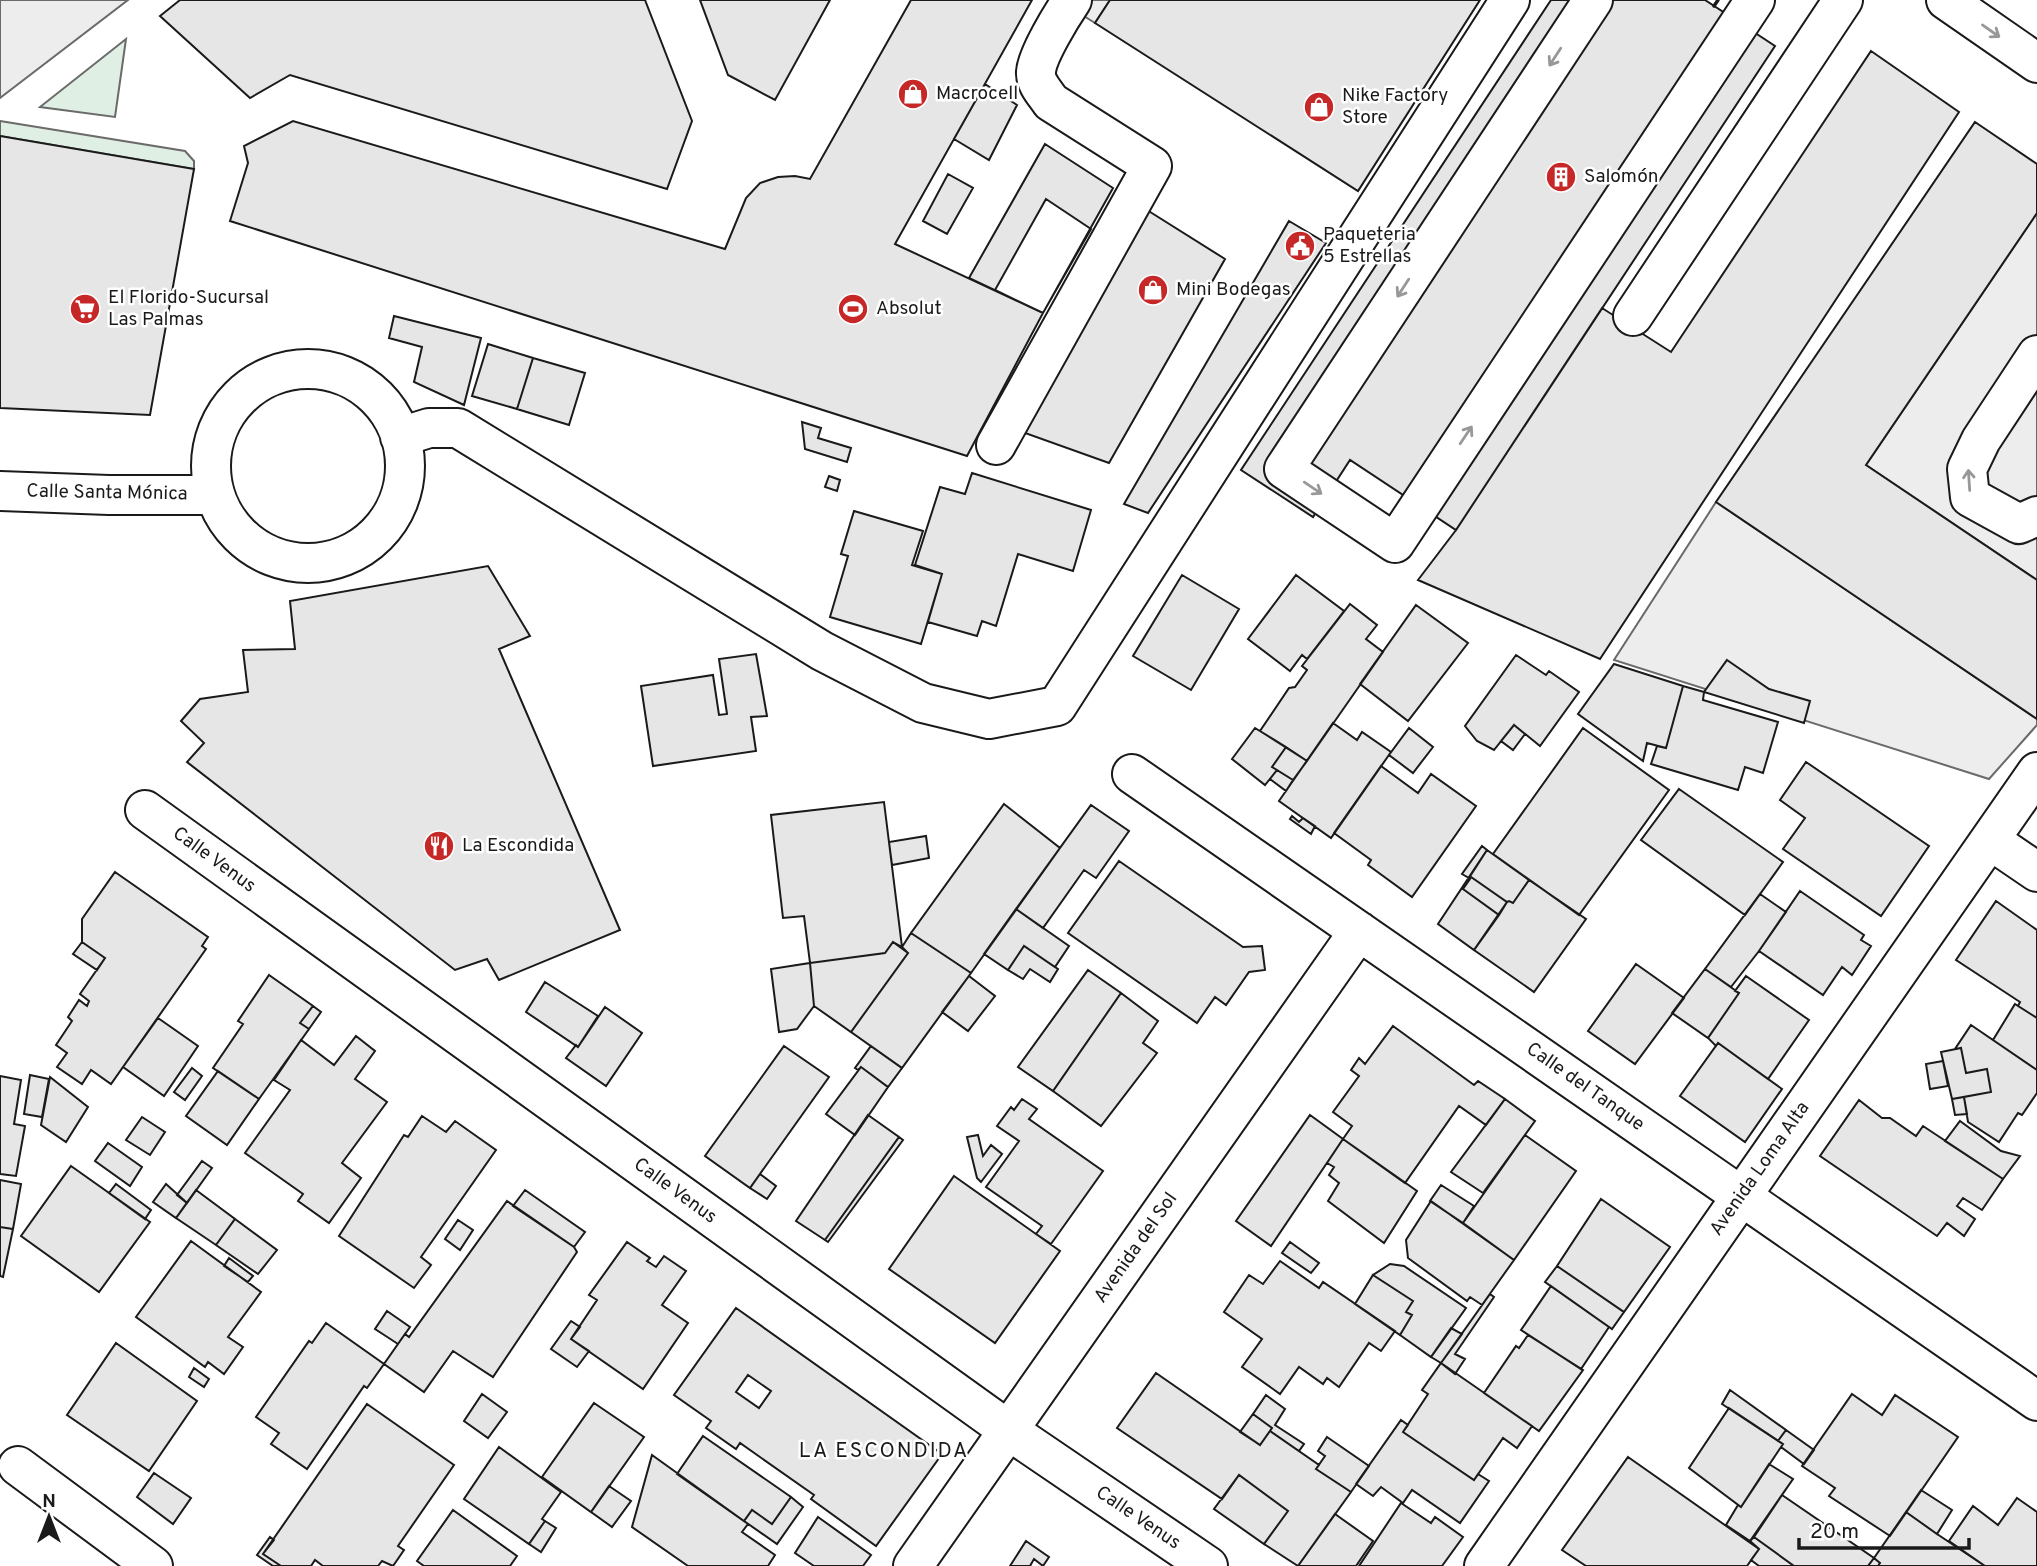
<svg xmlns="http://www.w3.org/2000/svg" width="2037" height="1566" viewBox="0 0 2037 1566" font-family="Overpass,sans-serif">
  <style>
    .green { fill: #e0efe3; stroke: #6a6a6a; stroke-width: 2 }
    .parking { fill: #ededed; stroke: #6a6a6a; stroke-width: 2 }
    .building { fill: #e6e6e6; stroke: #1a1a1a; stroke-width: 2; fill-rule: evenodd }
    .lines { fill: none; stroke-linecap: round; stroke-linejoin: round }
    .minor-casing { stroke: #1a1a1a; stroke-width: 42 }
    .major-casing { stroke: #1a1a1a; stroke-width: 42 }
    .minor { stroke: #fff; stroke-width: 38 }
    .major { stroke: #fff; stroke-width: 38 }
    .wall { stroke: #1a1a1a; stroke-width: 3.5 }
    .oneway { stroke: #989898 }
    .labels { text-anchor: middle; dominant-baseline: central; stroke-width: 5; stroke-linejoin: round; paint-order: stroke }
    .poi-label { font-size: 19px; fill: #1a1a1a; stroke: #fff; text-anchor: start }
    .street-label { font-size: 19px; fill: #1a1a1a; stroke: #fff }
    .neighbourhood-label { font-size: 21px; letter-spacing: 2px; fill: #1a1a1a; stroke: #fff }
  </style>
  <rect width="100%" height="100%" fill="#fff"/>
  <path class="green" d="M126 39 115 117 40 107Z
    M0 121 185 151 194 161V169L0 136Z"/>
  <path class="parking" d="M0 0H128L0 98Z
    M1058 0H1110L1095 23Z
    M2037 213V580L1866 465Z
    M1716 502 2037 719V725L1989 779 1614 660Z"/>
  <path class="building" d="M180 0H645L692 121 667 189 290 75 250 98 160 16Z
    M700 0H830L775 100 728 75Z
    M911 0H1032L895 244 1043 313 967 456 230 221 248 163 244 146 293 121 725 249 746 198 760 183 778 177 795 176 810 179Z
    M1110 0H1480L1358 191 1095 23Z
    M1551 0H1705L1775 46 1456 530 1350 460 1313 517 1241 470Z
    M1871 51 1959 112 1600 659 1418 580 1456 530 1602 308 1671 352Z
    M985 84 1017 105 989 160 954 139Z
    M1975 122 2037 164V213L1866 465 2037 580V719L1716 502Z
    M0 136 194 169 150 415 0 408Z
    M1045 144 1113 188 1043 313 969 278Z
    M948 174 973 188 947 234 923 221Z
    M1046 199 1091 229 1043 313 995 290Z
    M1147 210 1225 259 1109 463 1025 433Z
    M1289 221 1326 243 1148 513 1124 504Z
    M394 316 481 338 464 405 414 382 422 347 389 338Z
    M488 344 533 358 517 409 472 396Z
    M533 358 585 373 569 425 517 409Z
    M802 422 821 428 818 438 851 448 847 462 805 449Z
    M972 473 1091 510 1073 571 1018 554 996 626 982 621 977 636 928 622 942 574 915 565 940 487 965 494Z
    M829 476 840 480 837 491 825 487Z
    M854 511 923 531 912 565 942 574 921 644 830 617 848 556 841 554Z
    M488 566 530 636 499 649 620 930 499 980 487 959 455 970 187 762 204 743 181 721 200 699 248 692 243 650 295 649 290 601Z
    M1182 575 1239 609 1191 690 1133 656Z
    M1296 575 1344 611 1307 659 1302 655 1290 671 1248 639Z
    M1350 604 1377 625 1366 639 1383 652 1307 761 1260 731 1289 688 1295 687 1307 670 1302 666Z
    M1416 605 1468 643 1408 721 1360 684Z
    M756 654 767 716 751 717 756 751 653 766 641 686 713 675 719 715 727 714 719 659Z
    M1516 655 1546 675 1549 671 1579 692 1540 746 1514 725 1494 750 1477 741 1465 726Z
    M1727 660 1769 689 1810 701 1804 723 1704 692Z
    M1614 664 1683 686 1666 748 1647 743 1643 761 1578 714Z
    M1683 686 1704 692 1703 700 1778 722 1763 773 1745 767 1738 790 1651 764 1657 746 1666 748Z
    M1333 723 1357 740 1362 732 1391 752 1331 838 1279 801Z
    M1514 725 1525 734 1513 750 1501 741Z
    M1255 728 1286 747 1272 767 1277 770 1265 785 1232 759Z
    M1409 728 1433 747 1413 773 1389 755Z
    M1583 728 1669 790 1579 915 1493 854Z
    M1286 747 1307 761 1293 780 1272 767Z
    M1806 762 1929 846 1881 916 1783 849 1805 818 1780 800Z
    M1381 766 1418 793 1431 774 1476 806 1412 897 1368 865 1371 860 1334 833Z
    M1277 770 1293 780 1286 791 1270 779Z
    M1679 789 1783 862 1745 915 1641 840Z
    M884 802 902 947 893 942 885 953 810 963 804 916 783 918 771 815Z
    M1004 804 1060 848 971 973 911 933Z
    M1091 805 1129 831 1096 878 1084 870 1043 928 1016 909Z
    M1292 816 1299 822 1303 818 1315 826 1311 834 1290 819Z
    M926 836 929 858 892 865 889 842Z
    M1482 846 1487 850 1469 878 1462 874Z
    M1487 850 1529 880 1513 903 1509 901 1507 902 1471 877 1470 879 1463 889 1499 915 1474 950 1438 924Z
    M1119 861 1243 947 1262 946 1265 970 1249 972 1226 1005 1215 997 1197 1023 1068 933Z
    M115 872 208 937 202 946 206 949 111 1084 91 1070 82 1084 57 1067 67 1053 56 1045 72 1021 68 1017 79 1000 87 1006 89 1001 80 994 105 958 82 942V919Z
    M1471 877 1507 902 1499 915 1463 889Z
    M1529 880 1586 919 1534 992 1474 950 1507 902 1509 901 1513 903Z
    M1800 891 1864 935 1861 940 1871 946 1852 975 1842 967 1823 995 1759 951Z
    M1760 894 1786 912 1759 951 1731 987 1705 969Z
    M1996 901 2037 930V1018L2018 1006 2020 1002 1956 960Z
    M1016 909 1069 946 1055 967 1024 946 1008 970 984 954Z
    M911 933 971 973 902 1068 851 1032 908 953 902 947Z
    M82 942 105 958 97 970 73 954Z
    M893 942 908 953 851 1032 814 1006 810 963 885 953Z
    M1024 946 1058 969 1050 982 1030 969 1023 979 1008 970Z
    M810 963 814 1006 797 1029 779 1032 771 969Z
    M1636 964 1684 998 1635 1064 1588 1031Z
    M1705 969 1739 993 1708 1038 1672 1013Z
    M1088 970 1121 993 1053 1091 1018 1067Z
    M269 975 313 1006 300 1023 309 1029 259 1099 213 1068 243 1024 238 1021Z
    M969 976 995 996 968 1031 942 1012Z
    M1746 976 1809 1020 1768 1079 1718 1043 1716 1046 1708 1038 1739 993 1735 991Z
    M545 982 598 1016 578 1047 526 1012Z
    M1121 993 1158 1021 1143 1043 1157 1053 1101 1126 1053 1091Z
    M2015 1004 2037 1018V1070L1993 1040Z
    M313 1006 321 1012 309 1029 300 1023Z
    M605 1007 642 1033 606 1086 566 1058 576 1045 578 1047Z
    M158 1018 198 1046 164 1096 123 1067Z
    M1971 1025 2037 1070V1093L2022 1115 2018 1113 1999 1142 1968 1122 1964 1097 1991 1092 1987 1069 1966 1073 1961 1048 1955 1049Z
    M1393 1026 1474 1085 1478 1081 1505 1099 1486 1125 1459 1106 1405 1183 1343 1139 1352 1126 1333 1112 1359 1076 1351 1070 1359 1058 1365 1064Z
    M356 1036 375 1051 355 1079 387 1102 342 1163 361 1178 329 1223 298 1201 303 1194 245 1153 290 1090 274 1080 301 1040 334 1065Z
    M1718 1043 1782 1089 1745 1142 1680 1096Z
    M784 1046 829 1077 750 1188 705 1156Z
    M871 1046 902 1068 888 1087 861 1067 858 1070 855 1068Z
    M1961 1048 1966 1073 1987 1069 1991 1092 1952 1099 1941 1052Z
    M1943 1061 1948 1086 1930 1089 1926 1064Z
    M861 1067 888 1087 855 1135 826 1114Z
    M192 1068 202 1076 185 1100 174 1092Z
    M218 1071 259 1099 227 1145 186 1116Z
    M30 1075 49 1079 42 1117 24 1114Z
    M0 1076 21 1080 14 1124 25 1126 16 1176 0 1174Z
    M50 1077 88 1107 66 1142 41 1125Z
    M1964 1097 1967 1114 1955 1115 1952 1099Z
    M1022 1099 1037 1109 1029 1119 1103 1171 1051 1244 1036 1234 1042 1226 986 1187 1019 1141 997 1126 1011 1107 1014 1110Z
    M1505 1099 1535 1121 1483 1193 1451 1172Z
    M1859 1100 1882 1118H1890L1916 1136 1923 1126 2003 1179 1982 1210 1963 1198 1957 1206 1975 1219 1964 1236 1947 1223 1937 1236 1820 1156Z
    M868 1115 899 1137 825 1240 796 1221Z
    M1310 1115 1343 1139 1271 1246 1236 1221Z
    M422 1116 446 1132 455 1121 496 1150 421 1257 431 1265 414 1288 339 1236 404 1135 408 1137Z
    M142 1117 165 1132 150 1155 126 1140Z
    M1960 1121 2001 1151 2020 1156 2003 1179 1945 1141Z
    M978 1135 983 1156 991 1145 1002 1154 981 1182 977 1178 967 1137Z
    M1525 1135 1576 1171 1514 1260 1463 1223Z
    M899 1137 903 1140 828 1242 825 1240Z
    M1343 1139 1417 1191 1384 1243 1328 1201 1339 1183 1329 1175 1334 1167 1327 1163Z
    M108 1143 142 1167 130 1186 95 1161Z
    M202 1161 212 1168 187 1203 177 1195Z
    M71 1166 150 1222 99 1292 21 1236Z
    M760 1174 776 1186 767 1199 750 1188Z
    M954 1176 1060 1251 995 1343 889 1269Z
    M0 1180 21 1184 13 1229 0 1227Z
    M116 1184 151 1210 145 1219 109 1193Z
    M166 1184 187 1203 176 1218 153 1202Z
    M1441 1185 1474 1206 1463 1223 1430 1201Z
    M196 1190 235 1219 216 1245 176 1218Z
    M525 1190 585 1232 574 1247 513 1206Z
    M1601 1199 1670 1247 1624 1312 1557 1266Z
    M507 1201 574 1247 577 1252 493 1377 453 1351 424 1392 384 1364 405 1334 409 1337Z
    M1431 1201 1514 1260 1482 1305 1470 1297 1467 1301 1408 1258 1406 1240Z
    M235 1219 277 1250 258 1274 216 1245Z
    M458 1220 473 1230 460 1250 445 1239Z
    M0 1227 13 1229 3 1277 0 1276Z
    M191 1241 261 1292 228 1337 243 1347 224 1374 208 1362 205 1367 136 1317Z
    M627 1242 650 1258 647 1261 656 1267 664 1256 686 1271 662 1305 688 1323 643 1389 571 1339 597 1300 589 1295Z
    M1290 1242 1319 1263 1311 1273 1282 1253Z
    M229 1258 253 1276 248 1282 224 1266Z
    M1280 1261 1319 1288 1323 1282 1395 1331 1381 1351 1369 1343 1339 1387 1327 1378 1323 1384 1299 1367 1280 1394 1242 1367 1262 1339 1224 1312 1249 1275 1263 1284Z
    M1390 1264 1404 1266 1466 1308 1431 1357 1400 1335 1412 1315 1406 1312 1413 1301 1373 1275Z
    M1557 1266 1624 1312 1612 1329 1545 1282Z
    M1373 1275 1413 1301 1406 1312 1412 1315 1400 1335 1355 1304Z
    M1551 1286 1609 1327 1581 1369 1521 1330Z
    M1490 1294 1494 1297 1455 1354 1465 1359 1455 1374 1441 1363Z
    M736 1308 942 1454 876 1546 811 1499 814 1495 740 1443 736 1449 706 1428 711 1421 674 1395ZM748 1375 771 1391 759 1408 736 1392Z
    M387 1311 410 1327 398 1344 375 1329Z
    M571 1321 580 1327 571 1339 589 1351 577 1367 551 1349Z
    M326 1323 384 1364 367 1388 364 1386 307 1469 271 1444 279 1433 256 1417 309 1341 312 1343Z
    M1451 1328 1462 1334 1441 1363 1431 1357Z
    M1528 1335 1583 1370 1539 1431 1484 1393 1516 1346 1519 1348Z
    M116 1343 197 1401 149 1471 67 1415Z
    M1441 1363 1532 1426 1517 1448 1503 1438 1474 1480 1403 1432 1428 1394 1422 1390Z
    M194 1368 209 1379 204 1387 189 1377Z
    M1156 1373 1260 1445 1270 1431 1319 1465 1316 1469 1351 1492 1298 1566 1264 1544 1288 1511 1239 1475 1222 1499 1117 1428Z
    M1730 1390 1786 1430 1778 1441 1722 1404Z
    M482 1394 507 1412 488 1438 464 1421Z
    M1852 1394 1882 1415 1895 1395 1958 1437 1890 1536 1829 1496 1835 1488 1802 1466Z
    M1266 1395 1285 1409 1275 1425 1304 1444 1299 1451 1270 1431 1272 1428 1253 1414Z
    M594 1403 644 1437 591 1512 542 1477Z
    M367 1404 454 1465 398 1546 404 1550 393 1566 382 1561 378 1566H323L315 1560 311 1566H281L263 1554Z
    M1729 1408 1783 1444 1741 1507 1689 1468Z
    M1253 1414 1272 1428 1260 1445 1240 1432Z
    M1401 1420 1408 1425 1403 1432 1474 1480 1478 1474 1489 1481 1460 1523 1412 1490 1403 1503 1381 1487 1373 1496 1356 1484Z
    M1786 1430 1814 1450 1804 1464 1781 1447 1783 1444 1778 1441Z
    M703 1436 791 1497 772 1524 752 1510 744 1521 677 1474Z
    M1327 1437 1369 1466 1351 1492 1316 1469 1325 1456 1318 1451Z
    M499 1447 561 1492 542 1519 545 1521 529 1544 464 1499Z
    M652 1455 748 1524 742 1532 775 1555 768 1566H688L632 1527Z
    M1628 1457 1759 1549 1747 1566H1586L1562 1550Z
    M1769 1464 1793 1479 1750 1541 1726 1525 1738 1505 1741 1507Z
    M154 1473 191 1498 173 1524 137 1497Z
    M1239 1475 1288 1511 1264 1544 1214 1509Z
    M609 1486 631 1501 612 1527 591 1512Z
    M1921 1490 1952 1510 1937 1534 1906 1512Z
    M1782 1495 1874 1558 1868 1566H1794L1754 1537Z
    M791 1497 803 1507 777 1544 744 1521 752 1510 772 1524Z
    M2017 1498 2037 1512V1566H1985L1949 1541 1973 1506 1998 1525Z
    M1401 1503 1431 1523 1435 1517 1463 1537 1442 1566H1359Z
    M453 1510 517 1556 510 1566H424L417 1561Z
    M1906 1512 1937 1534 1985 1566H1878L1880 1563 1874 1558Z
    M1335 1514 1373 1541 1356 1566H1298Z
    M818 1517 871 1555 863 1566H814L795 1553Z
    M545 1521 556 1528 541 1552 529 1544Z
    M270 1537 274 1540 263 1554 281 1566H273L257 1555Z
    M1754 1537 1794 1566H1759L1751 1560 1759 1549 1750 1541Z
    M1026 1541 1049 1557 1043 1566 1034 1559 1030 1566H1010Z
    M1874 1558 1880 1563 1878 1566H1868Z"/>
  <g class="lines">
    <g class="minor-casing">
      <path id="minor" d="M1593 0 1284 469 1395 543 1755 0
        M1633 316 1843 0
        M2037 355 1981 440 1967 469 1970 497 2019 524 2037 516
        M211 466a97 97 0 1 1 194 0a97 97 0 1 1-194 0Z
        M400 437 429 428H458L822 651 923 703 989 719 1057 706 1510 0
        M996 445 1152 166 1051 102C1045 93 1035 83 1036 72 1037 55 1062 15 1072 0
        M0 491 109 495H215
        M1132 774 2037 1401
        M145 810 1008 1430 1208 1566
        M1990 840 2037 872
        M18 1466 153 1566
        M913 1566 1359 931
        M1484 1566 2037 772"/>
    </g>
    <g class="major-casing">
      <path id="major" d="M1946 0 2037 63"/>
    </g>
    <use href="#minor" class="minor"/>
    <use href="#major" class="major"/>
    <path class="wall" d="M1714 6 1718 0"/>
  </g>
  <defs><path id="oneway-shaft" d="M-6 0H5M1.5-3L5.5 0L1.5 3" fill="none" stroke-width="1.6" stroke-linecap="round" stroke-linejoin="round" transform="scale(1.75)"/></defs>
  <g class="oneway">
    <use href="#oneway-shaft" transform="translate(1991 31) rotate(35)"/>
    <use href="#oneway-shaft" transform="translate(1555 57) rotate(123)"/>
    <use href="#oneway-shaft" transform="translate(1403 288) rotate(123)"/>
    <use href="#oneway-shaft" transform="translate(1466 435) rotate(-56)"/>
    <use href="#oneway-shaft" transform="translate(1969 480) rotate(-94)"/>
    <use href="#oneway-shaft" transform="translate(1313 488) rotate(34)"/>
  </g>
  <defs>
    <g id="shop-disc" transform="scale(1.575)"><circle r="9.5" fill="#c62828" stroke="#fff"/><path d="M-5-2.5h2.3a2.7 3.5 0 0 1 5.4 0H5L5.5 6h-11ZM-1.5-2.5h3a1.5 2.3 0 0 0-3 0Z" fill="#fff"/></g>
    <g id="building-disc" transform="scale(1.575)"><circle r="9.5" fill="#c62828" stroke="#fff"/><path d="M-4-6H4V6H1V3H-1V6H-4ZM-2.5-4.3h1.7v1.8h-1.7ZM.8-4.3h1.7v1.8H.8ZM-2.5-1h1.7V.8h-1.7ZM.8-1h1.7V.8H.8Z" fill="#fff"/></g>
    <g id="civic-disc" transform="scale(1.575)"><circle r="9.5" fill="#c62828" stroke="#fff"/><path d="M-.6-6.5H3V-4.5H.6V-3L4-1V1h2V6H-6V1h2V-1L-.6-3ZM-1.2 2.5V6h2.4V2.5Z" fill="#fff"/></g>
    <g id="supermarket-disc" transform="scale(1.575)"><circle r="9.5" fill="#c62828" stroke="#fff"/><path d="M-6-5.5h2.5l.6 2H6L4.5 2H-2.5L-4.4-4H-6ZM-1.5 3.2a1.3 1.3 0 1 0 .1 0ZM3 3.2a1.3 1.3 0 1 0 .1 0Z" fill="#fff"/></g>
    <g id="stadium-disc" transform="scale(1.575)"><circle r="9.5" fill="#c62828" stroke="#fff"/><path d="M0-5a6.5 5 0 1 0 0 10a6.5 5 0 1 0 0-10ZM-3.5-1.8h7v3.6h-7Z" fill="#fff"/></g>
    <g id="restaurant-disc" transform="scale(1.575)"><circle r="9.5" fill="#c62828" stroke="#fff"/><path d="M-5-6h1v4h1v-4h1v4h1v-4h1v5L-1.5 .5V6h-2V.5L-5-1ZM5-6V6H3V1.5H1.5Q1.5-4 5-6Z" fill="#fff"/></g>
  </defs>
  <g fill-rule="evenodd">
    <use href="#shop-disc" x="913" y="94"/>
    <use href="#shop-disc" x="1319" y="107"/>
    <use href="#building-disc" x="1561" y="177"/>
    <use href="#civic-disc" x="1300" y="246"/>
    <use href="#shop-disc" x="1153" y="290"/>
    <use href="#supermarket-disc" x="85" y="309"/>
    <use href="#stadium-disc" x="853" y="309"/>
    <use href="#restaurant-disc" x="439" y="846"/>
  </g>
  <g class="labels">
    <g class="poi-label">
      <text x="936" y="94">Macrocell</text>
      <text x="1342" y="96">Nike Factory<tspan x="1342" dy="22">Store</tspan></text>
      <text x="1584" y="177">Salomón</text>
      <text x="1323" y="235">Paqueteria<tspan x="1323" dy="22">5 Estrellas</tspan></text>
      <text x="1176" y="290">Mini Bodegas</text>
      <text x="108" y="298">El Florido-Sucursal<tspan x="108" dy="22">Las Palmas</tspan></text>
      <text x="876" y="309">Absolut</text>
      <text x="462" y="846">La Escondida</text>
    </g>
    <g class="street-label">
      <text transform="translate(107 493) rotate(1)">Calle Santa Mónica</text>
      <text transform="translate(214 860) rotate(36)">Calle Venus</text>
      <text transform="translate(1585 1087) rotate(35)">Calle del Tanque</text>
      <text transform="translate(1760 1169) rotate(-55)">Avenida Loma Alta</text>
      <text transform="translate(675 1191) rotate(36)">Calle Venus</text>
      <text transform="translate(1136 1248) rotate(-55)">Avenida del Sol</text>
      <text transform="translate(1138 1518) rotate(34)">Calle Venus</text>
    </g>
    <g class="neighbourhood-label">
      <text x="884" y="1451">LA ESCONDIDA</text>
    </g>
  </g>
  <g transform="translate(49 1517)" stroke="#ffffff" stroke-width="5" paint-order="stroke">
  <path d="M0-5L12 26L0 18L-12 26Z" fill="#1a1a1a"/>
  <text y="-10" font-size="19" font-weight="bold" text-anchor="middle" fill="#1a1a1a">N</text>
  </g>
  <path d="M1799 1538v10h170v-10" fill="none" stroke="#1a1a1a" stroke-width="3.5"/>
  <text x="1810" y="1538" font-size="21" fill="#1a1a1a" stroke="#ffffff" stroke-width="5" paint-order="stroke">20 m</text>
</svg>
